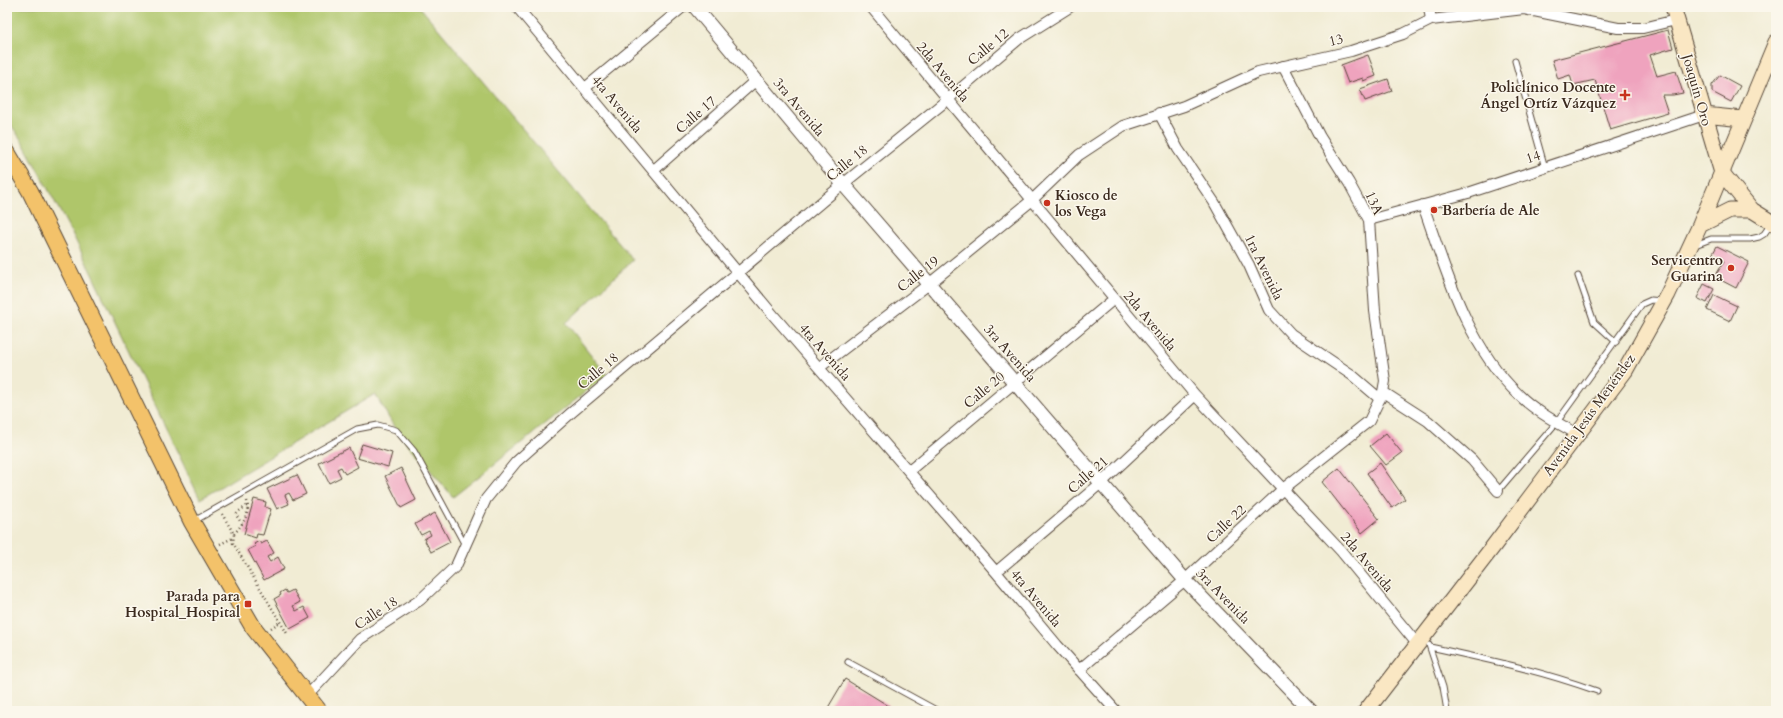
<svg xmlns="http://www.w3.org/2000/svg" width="1783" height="718" viewBox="0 0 1783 718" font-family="Cardo,serif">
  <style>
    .green { fill: #afc66b; stroke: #757844 }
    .building { fill: #efa3be }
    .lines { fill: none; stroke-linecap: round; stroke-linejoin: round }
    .service-casing { stroke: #564739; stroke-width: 7 }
    .minor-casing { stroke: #564739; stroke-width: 12 }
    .tertiary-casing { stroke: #564739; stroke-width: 15 }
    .secondary-casing { stroke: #564739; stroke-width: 17 }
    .primary-casing { stroke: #564739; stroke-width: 18 }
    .path { stroke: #564739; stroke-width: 2.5; stroke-dasharray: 1 3; stroke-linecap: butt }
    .service { stroke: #fff; stroke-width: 5 }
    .minor { stroke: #fff; stroke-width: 10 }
    .tertiary { stroke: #fff; stroke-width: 13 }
    .secondary { stroke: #fae7c3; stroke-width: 15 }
    .primary { stroke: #f3c26a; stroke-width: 16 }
    .poi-dot { fill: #c8321e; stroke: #fbf7ec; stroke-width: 1.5 }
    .labels { text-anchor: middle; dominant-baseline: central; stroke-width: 3; stroke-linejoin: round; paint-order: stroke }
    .street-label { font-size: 14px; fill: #3b2a1e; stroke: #fbf7ec }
    .poi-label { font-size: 14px; font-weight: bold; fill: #3b2a1e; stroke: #fbf7ec; text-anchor: end }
  </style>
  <rect width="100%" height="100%" fill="#fbf7ec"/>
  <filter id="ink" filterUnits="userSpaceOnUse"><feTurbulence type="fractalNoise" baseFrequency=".025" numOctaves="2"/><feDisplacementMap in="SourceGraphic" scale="8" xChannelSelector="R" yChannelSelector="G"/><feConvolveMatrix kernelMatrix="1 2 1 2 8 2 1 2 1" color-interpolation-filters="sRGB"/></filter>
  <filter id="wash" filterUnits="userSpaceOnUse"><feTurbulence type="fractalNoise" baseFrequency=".012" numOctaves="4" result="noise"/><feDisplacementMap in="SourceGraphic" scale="16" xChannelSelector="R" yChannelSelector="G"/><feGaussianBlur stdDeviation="0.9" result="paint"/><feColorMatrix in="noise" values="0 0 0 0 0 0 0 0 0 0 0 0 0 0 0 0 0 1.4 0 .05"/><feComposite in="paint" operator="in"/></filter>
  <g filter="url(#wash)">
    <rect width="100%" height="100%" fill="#f1ecd4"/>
    <path class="green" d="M7 7H420L633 260 566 323 607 375 453 497 396 430 375 394 200 499 75 239 22 141 7 119Z"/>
    <g id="blocks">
      <path class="building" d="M1668 30 1673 48 1650 55 1657 76 1676 71 1683 93 1673 95H1662L1668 113 1610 130 1595 80 1573 85 1570 75 1558 79 1552 60Z
        M1368 55 1376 76 1363 81V78L1348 83 1341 65Z
        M1720 75 1740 86 1731 102 1712 92V85Z
        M1388 79 1392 91 1365 101 1360 89Z
        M1717 246 1749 262 1736 288 1715 277 1724 261 1712 255Z
        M1704 284 1714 289 1707 303 1697 298Z
        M1714 295 1737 306 1730 321 1707 310Z
        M1386 433 1402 453 1386 465 1370 446Z
        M362 444 392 453 388 467 357 458Z
        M349 448 358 467 345 474 341 467 337 469 341 477 329 483 319 463Z
        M1380 463 1405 499 1392 508 1367 473Z
        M401 468 416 500 401 508 385 476Z
        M1339 468 1379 519 1362 533 1322 482Z
        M297 475 306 494 293 500 289 493 285 495 289 504 277 509 267 489Z
        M254 499 266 502 265 507 271 509 263 535 257 534 256 538 244 534Z
        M435 513 450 542 431 552 424 539 431 535 429 531 421 535 415 524Z
        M259 541 261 544 267 541 274 553 267 557 270 562 278 557 284 569 264 580 248 550 256 546 254 544Z
        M285 590 287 593 293 590 300 602 293 606 296 611 304 607 310 618 290 629 274 599 281 595 280 593Z
        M845 679 897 711H826Z"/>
    </g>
  </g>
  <g filter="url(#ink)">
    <use href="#blocks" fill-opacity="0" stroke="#564739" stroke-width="1"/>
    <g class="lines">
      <g class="service-casing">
        <path id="service" d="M1515 61 1545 168
          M1695 245 1711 239H1750L1759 237 1764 234 1771 224
          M1578 276 1594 322 1616 342
          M1498 491 1557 422 1642 304 1651 300 1662 301
          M194 521 357 429 378 425 396 430 414 451 465 545
          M1429 645 1443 687 1447 711
          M1430 647C1486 659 1542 671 1597 691
          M848 662 938 711
          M718 711H726"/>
      </g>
      <g class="minor-casing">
        <path id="minor" d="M517 7 774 316 996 572 1057 645 1116 711
          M871 7 1195 395 1341 551 1418 645
          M1429 7 1431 20
          M585 88 683 7
          M1159 113 1178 149 1214 202 1249 265 1269 310 1291 334 1352 375 1380 399
          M654 170 756 80
          M1423 205C1446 271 1467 346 1519 395 1535 411 1558 423 1577 434
          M1369 220 1468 193 1704 115
          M820 367 929 284 1031 201 1079 155 1123 126 1184 106 1258 72 1351 51 1403 34 1431 20 1524 9 1618 28H1643L1676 20
          M1383 392 1428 421 1472 460 1498 491
          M909 471 1114 299
          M996 572 1101 483 1195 395
          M1079 670 1185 580 1283 489 1369 421 1383 392 1385 381 1375 311 1369 220 1349 183 1320 137 1283 66
          M307 696 360 639 420 600 456 566 486 499 516 462 571 413 843 184 947 100 1019 39 1070 7"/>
      </g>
      <g class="tertiary-casing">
        <path id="tertiary" d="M695 7 843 184 1185 580 1311 711"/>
      </g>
      <g class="secondary-casing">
        <path id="secondary" d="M1673 7 1722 173 1752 210 1776 225
          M1704 115 1743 119
          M1700 225 1730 210H1752
          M1366 711 1492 548 1625 371 1668 294 1700 225 1776 42"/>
      </g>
      <g class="primary-casing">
        <path id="primary" d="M7 152 30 191 192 522 253 627 319 711"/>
      </g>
      <path class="path" d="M222 514 234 534 233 543 288 635
        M242 524 236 515 238 512 248 505
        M234 534C243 524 250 514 247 501
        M220 544 233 538
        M271 628 280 622"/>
      <use href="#service" class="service"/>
      <use href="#minor" class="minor"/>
      <use href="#tertiary" class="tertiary"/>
      <use href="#secondary" class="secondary"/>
      <use href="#primary" class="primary"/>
    </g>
  </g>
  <g class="poi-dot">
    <path d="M1623 89h4v4h4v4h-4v4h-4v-4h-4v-4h4z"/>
    <circle cx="1047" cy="203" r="4"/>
    <circle cx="1434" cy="210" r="4"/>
    <circle cx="1731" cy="268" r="4"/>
    <rect x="244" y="600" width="8" height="8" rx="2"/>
  </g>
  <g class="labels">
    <g class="street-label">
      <text transform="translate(1336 40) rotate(-13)">13</text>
      <text transform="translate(988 47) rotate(-40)">Calle 12</text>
      <text transform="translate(943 72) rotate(50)">2da Avenida</text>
      <text transform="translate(1697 90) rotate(74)">Joaquín Oro</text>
      <text transform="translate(617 104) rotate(50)">4ta Avenida</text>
      <text transform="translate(799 107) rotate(50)">3ra Avenida</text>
      <text transform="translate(696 115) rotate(-41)">Calle 17</text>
      <text transform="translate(1533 157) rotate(-18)">14</text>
      <text transform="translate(847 163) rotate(-39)">Calle 18</text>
      <text transform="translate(1374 203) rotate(66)">13A</text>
      <text transform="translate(1264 267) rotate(64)">1ra Avenida</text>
      <text transform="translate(918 274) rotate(-38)">Calle 19</text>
      <text transform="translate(1150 321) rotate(50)">2da Avenida</text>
      <text transform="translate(825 352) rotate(49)">4ta Avenida</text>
      <text transform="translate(1010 353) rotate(49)">3ra Avenida</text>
      <text transform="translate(598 371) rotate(-40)">Calle 18</text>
      <text transform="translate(984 390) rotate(-40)">Calle 20</text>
      <text transform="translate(1589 415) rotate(-54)">Avenida Jesús Menéndez</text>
      <text transform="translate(1088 475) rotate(-41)">Calle 21</text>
      <text transform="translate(1226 524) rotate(-43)">Calle 22</text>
      <text transform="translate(1367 562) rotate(50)">2da Avenida</text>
      <text transform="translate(1223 596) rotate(46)">3ra Avenida</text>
      <text transform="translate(1036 598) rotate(50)">4ta Avenida</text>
      <text transform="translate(376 613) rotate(-33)">Calle 18</text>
    </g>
    <g class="poi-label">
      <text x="1616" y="87">Policlínico Docente<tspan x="1616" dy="16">Ángel Ortíz Vázquez</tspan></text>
      <text x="1055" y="195" text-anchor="start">Kiosco de<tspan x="1055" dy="16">los Vega</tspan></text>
      <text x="1442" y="210" text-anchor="start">Barbería de Ale</text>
      <text x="1723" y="260">Servicentro<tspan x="1723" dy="16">Guarina</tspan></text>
      <text x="240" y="596">Parada para<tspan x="240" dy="16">Hospital_Hospital</tspan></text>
    </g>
  </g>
  <rect width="1783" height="718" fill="none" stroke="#fbf7ec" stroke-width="24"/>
</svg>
